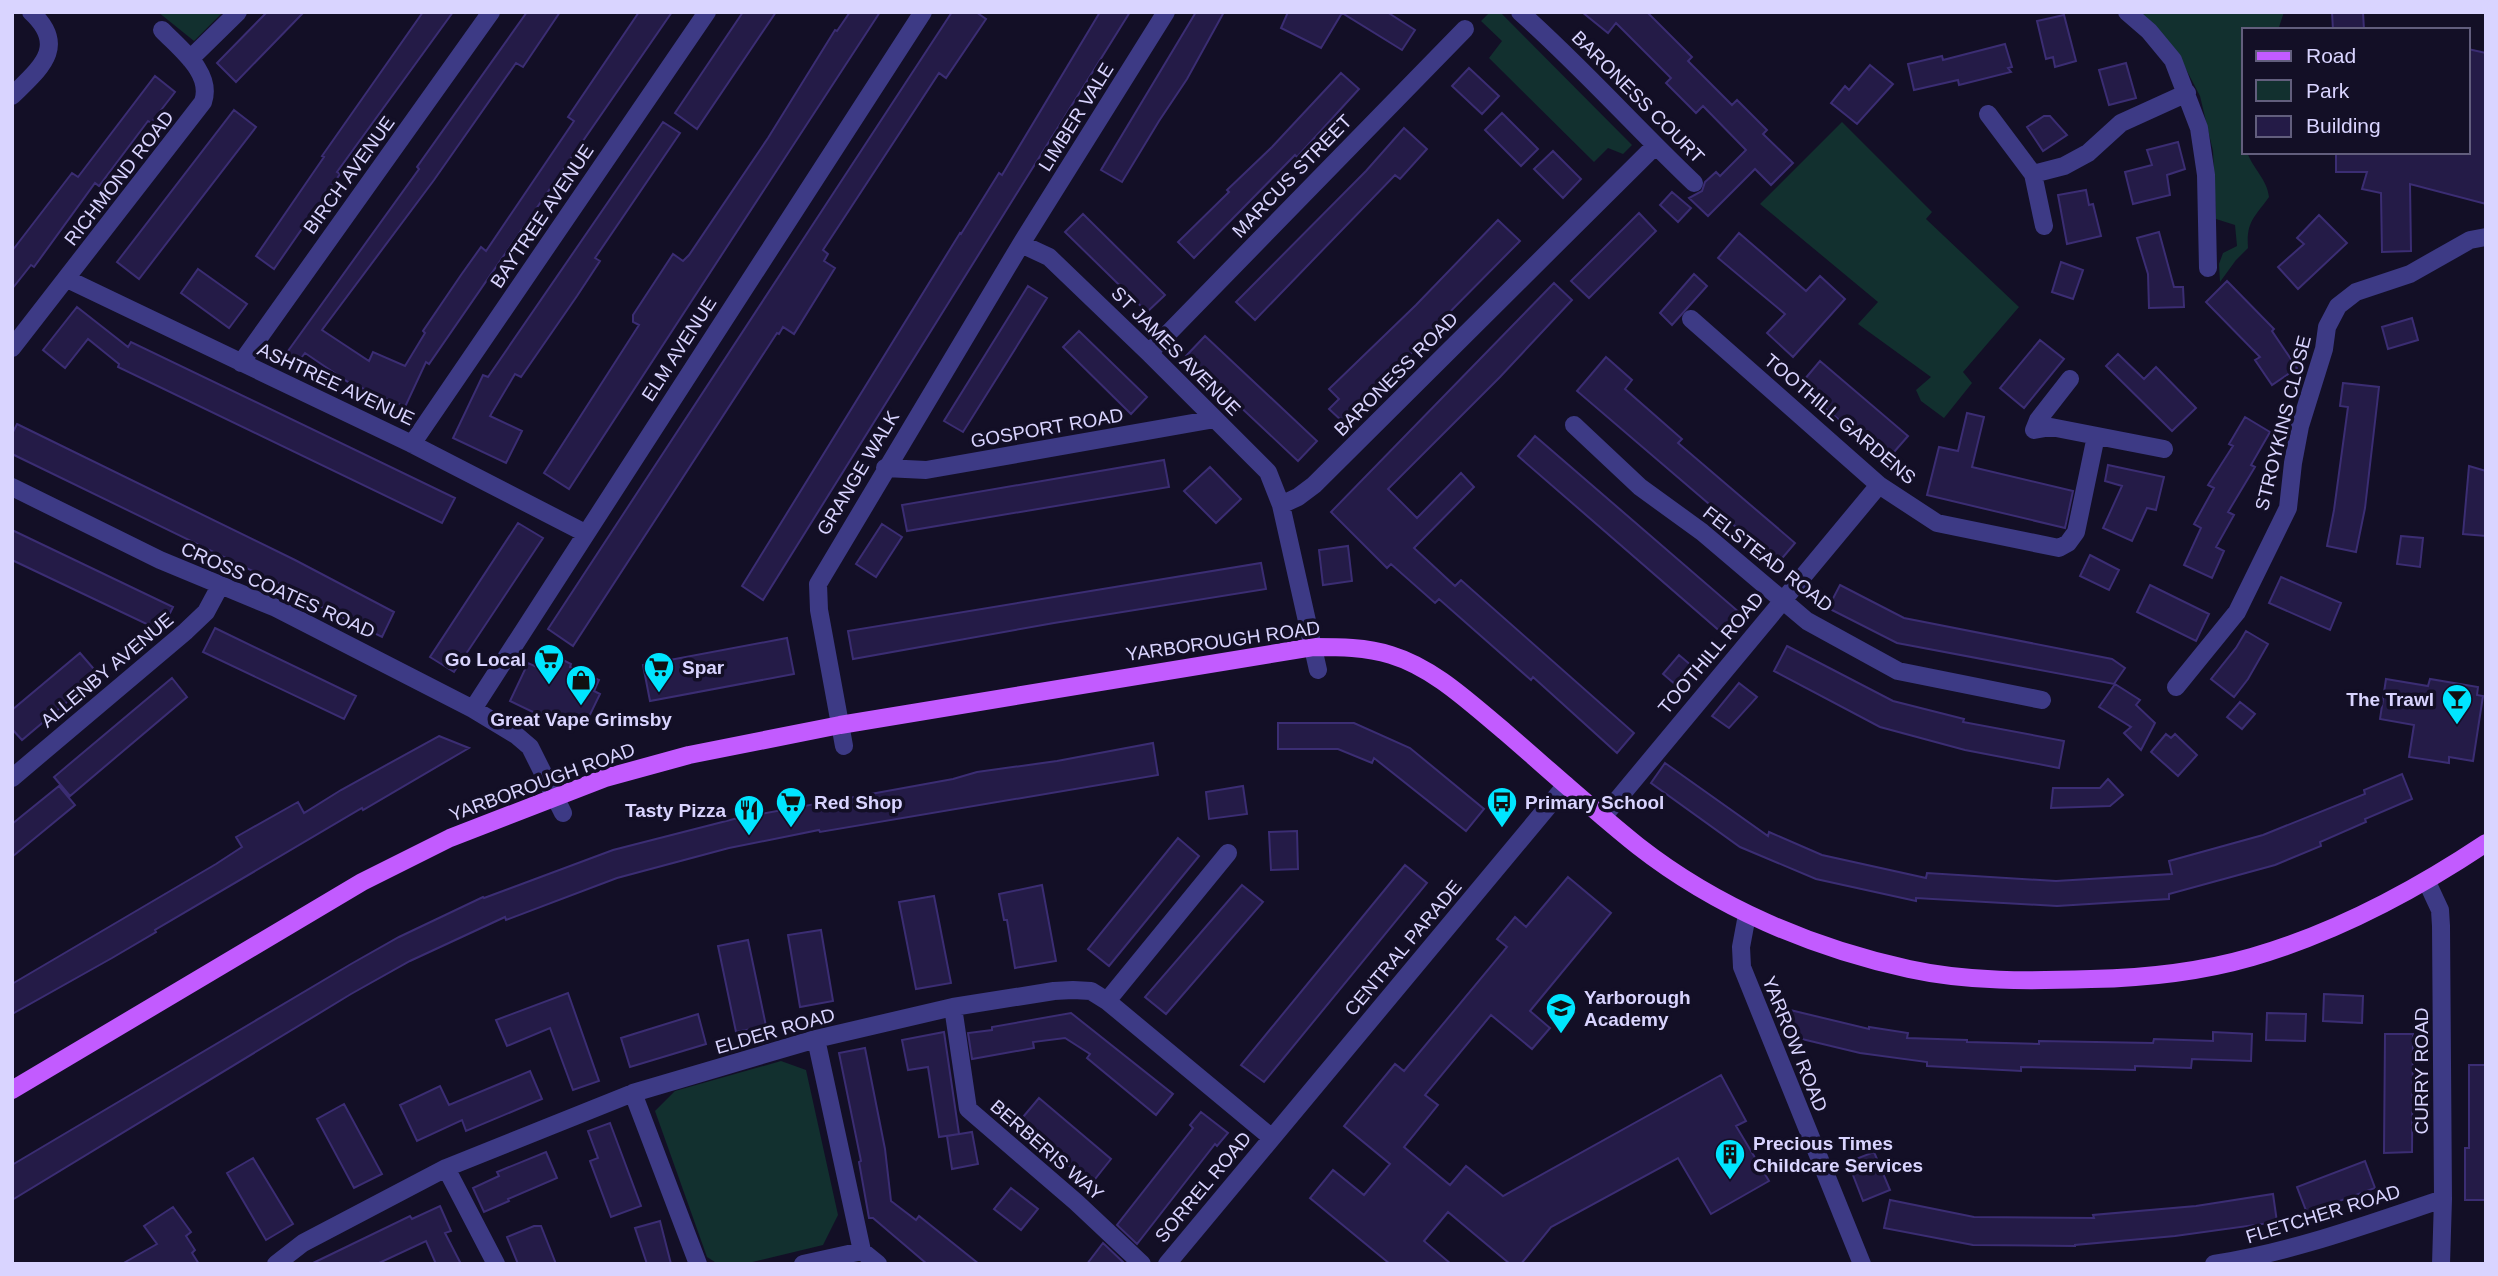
<svg xmlns="http://www.w3.org/2000/svg" width="2498" height="1276" viewBox="0 0 2498 1276" font-family="Helvetica,sans-serif">
  <style>
    .green { fill: #12302f }
    .building { fill: #241b47; stroke: #3b2d73; stroke-width: 2 }
    .lines { fill: none; stroke-linecap: round; stroke-linejoin: round }
    .minor { stroke: #3d3a85; stroke-width: 18 }
    .major { stroke: #c25bff; stroke-width: 18 }
    .labels { text-anchor: middle; dominant-baseline: central; stroke-width: 7; stroke-linejoin: round; paint-order: stroke }
    .street-label { font-size: 19px; fill: #d9d4ff; stroke: #130f26 }
    .poi-label { font-size: 19px; font-weight: bold; fill: #d9d4ff; stroke: #130f26; text-anchor: start }
  </style>
  <rect width="100%" height="100%" fill="#130f26"/>
  <path class="green" d="M158 12H223L194 41Z
    M1490 12H1500L1632 145 1623 154 1608 148 1594 162 1489 58 1502 41 1481 21Z
    M2137 12H2284L2278 30H2244V152H2247C2253 169 2267 179 2269 197 2255 217 2246 221 2248 248L2236 260 2220 282 2219 264 2223 253 2237 246 2235 225 2216 219 2213 151 2200 96 2177 52Z
    M1842 122 1932 212 1926 219 2019 307 1963 372 1972 383 1944 418 1921 401 1916 390 1931 377 1858 324 1878 302 1760 204Z
    M781 1061 806 1070 838 1215 823 1245 744 1264H718L707 1257 655 1111 675 1091Z"/>
  <path class="building" d="M267 12H304L236 82 217 63Z
    M423 12H453L337 172 340 174 274 269 256 256 324 157 322 156Z
    M527 12H560L523 67 516 63 434 180 322 330 369 361 373 352 405 366 425 333 423 331 461 275 481 247 486 251 574 121 568 117 639 12H672L429 364 426 362 405 407 348 382 305 353 295 366 283 358 419 169 417 167Z
    M743 12H776L697 129 675 113Z
    M850 12H880L569 489 544 473 639 325 633 322V315L673 254 683 261 689 255 768 138 835 30 837 31Z
    M952 12H976L986 19 946 78 939 73 823 250 828 254 824 261 835 268 794 334 783 327 779 334 777 333 573 646 548 629Z
    M1100 12H1130L763 600 742 586 960 233 961 234 999 173 1002 175Z
    M1196 12H1224L1187 79 1159 121 1122 182 1101 170Z
    M1288 12H1387L1415 30 1402 50 1342 13 1321 48 1281 28Z
    M1582 12H1647L1692 57 1688 61 1732 105 1737 100 1767 130 1763 134 1793 163 1771 185 1755 169 1708 216 1689 198 1702 191 1705 182 1716 172 1720 176 1746 150 1703 106 1696 113 1666 83 1671 78 1616 23 1608 33Z
    M2332 12H2363L2364 30H2333Z
    M2064 15 2076 61 2055 67 2053 57 2046 59 2037 21Z
    M2005 44 2012 67 2008 68 2011 72 1959 85 1958 80 1914 90 1908 64 1942 56 1943 60Z
    M2468 49 2486 53V204L2410 184 2411 251 2382 252 2381 193 2362 189 2367 172H2336V152H2468Z
    M2126 63 2136 98 2109 105 2099 70Z
    M1870 65 1893 84 1857 124 1831 103 1845 86 1849 90Z
    M1469 68 1499 96 1482 114 1452 86Z
    M1341 73 1359 89 1297 157 1295 155 1194 258 1178 242 1229 192 1227 190 1272 147Z
    M155 76 175 92 151 123 148 121 99 186 95 183 34 267 31 265 12 289V251L72 173 78 177Z
    M234 110 256 127 139 279 117 262Z
    M1502 113 1538 149 1521 166 1485 130Z
    M2044 116H2050L2067 135 2043 151 2027 127Z
    M663 122 680 133 595 258 600 261 577 296 521 377 515 374 490 416 522 431 506 463 453 438 483 375 488 377Z
    M1404 128 1427 149 1400 179 1395 175 1255 320 1236 302 1366 171Z
    M2178 142 2185 169 2167 175 2170 195 2133 204 2125 172 2152 165 2147 150Z
    M1553 151 1581 179 1563 198 1534 169Z
    M2086 190 2089 205 2093 204 2101 236 2067 244 2058 195Z
    M1672 192 1691 208 1678 222 1660 205Z
    M1639 213 1656 231 1589 298 1571 281Z
    M1083 214 1165 295 1147 312 1065 232Z
    M2319 215 2347 243 2298 289 2278 267 2304 244 2297 238Z
    M1498 220 1520 241 1433 329 1435 330 1342 421 1329 409 1339 399 1329 389 1416 305Z
    M2159 232 2174 287H2183L2184 307 2149 308 2148 274 2137 238Z
    M1739 233 1806 291 1820 276 1845 299 1793 357 1767 333 1785 314 1718 258Z
    M2061 262 2083 270 2073 299 2052 292Z
    M198 269 247 304 229 328 181 293Z
    M1694 274 1707 286 1672 325 1660 313Z
    M2227 281 2274 329 2272 331 2297 368 2272 385 2255 360 2260 357 2206 302Z
    M1554 283 1572 300 1500 377 1388 489 1417 518 1461 473 1474 487 1414 548 1455 586 1461 580 1634 733 1617 753 1533 677 1531 680 1439 599 1435 603 1391 564 1387 568 1331 512Z
    M1028 286 1047 298 963 432 944 421Z
    M77 307 128 347 131 342 455 498 442 523 118 367 119 364 88 339 65 368 43 350Z
    M2412 318 2418 340 2388 349 2382 327Z
    M1079 331 1147 397 1131 414 1063 347Z
    M1205 336 1317 441 1298 461 1186 356Z
    M2040 340 2064 359 2024 408 2000 388Z
    M2118 354 2144 379 2156 367 2196 408 2172 431 2106 366Z
    M1606 357 1632 380 1625 389 1682 439 1678 443 1795 543 1778 563 1577 391Z
    M1820 361 1908 436 1887 460 1799 386Z
    M2343 383 2379 387 2365 508 2356 552 2327 546 2334 510 2348 407 2340 406Z
    M1967 413 1984 417 1972 467 2073 491 2065 528 1927 495 1939 447 1958 451Z
    M2245 417 2270 432 2251 465 2255 467 2228 512 2234 515 2216 547 2224 551 2212 578 2184 565 2201 528 2194 524 2214 488 2208 485 2233 446 2229 444Z
    M17 424 295 560 394 612 382 637 295 594 296 592 12 454V434Z
    M1535 436 1740 613 1722 633 1518 456Z
    M1164 460 1169 487 907 531 902 505Z
    M2108 465 2164 477 2156 510 2147 508 2132 541 2103 528 2122 486 2105 481Z
    M2469 466 2486 471V536L2463 534Z
    M1210 467 1241 499 1216 523 1184 491Z
    M518 523 543 538 454 672 430 657Z
    M882 524 902 537 876 577 856 564Z
    M12 530 173 607 163 627 158 624 155 628 12 560Z
    M2401 536 2423 538 2420 567 2397 564Z
    M1348 546 1352 581 1323 585 1319 550Z
    M2090 555 2119 570 2109 590 2080 576Z
    M1261 563 1266 589 1054 623 853 659 848 631Z
    M2281 577 2341 603 2330 630 2269 603Z
    M1840 585 1904 618 2112 659 2125 668 2114 684 1897 643 1828 608Z
    M2150 585 2209 614 2196 641 2137 612Z
    M215 628 356 696 344 719 203 652Z
    M2246 631 2268 644 2248 679 2234 697 2211 679 2236 648Z
    M787 638 794 674 650 701 643 665Z
    M1787 646 1893 701 1964 719 1963 722 2064 741 2059 768 1965 750 1880 727 1774 671Z
    M80 653 99 675 22 740 12 729V710Z
    M1679 655 1692 666 1676 685 1663 674Z
    M555 656 571 664 570 667 599 680 594 691 600 694 585 725 568 729 510 701 528 663 548 672Z
    M172 678 187 697 70 796 54 777Z
    M2386 679 2428 686 2430 679 2478 687 2477 695 2483 696 2473 761 2449 757V763L2409 757 2414 725 2380 719Z
    M1739 683 1757 697 1729 728 1712 716Z
    M2115 684 2140 700 2136 705 2155 723 2141 750 2124 733 2131 727 2099 707Z
    M2240 702 2255 714 2242 729 2227 717Z
    M1278 723H1354L1410 748 1484 809 1466 831 1374 758 1372 763 1338 749H1278Z
    M2166 734 2171 738 2175 734 2197 755 2178 776 2151 752Z
    M439 736 469 748 363 810 362 808 155 930 156 932 112 958 12 1014V984L216 864 242 847 236 837 298 802 304 813 341 790Z
    M1153 743 1158 775 820 832 819 830 729 848 617 878 506 920 505 917 410 961 351 994 12 1200V1165L351 964 399 937 483 897 484 898 613 850 738 818 953 779 977 772 1057 761Z
    M1665 763 1768 836 1769 832 1822 855 1926 878 1927 873 2056 881 2172 874 2169 861 2263 835 2365 794 2364 790 2402 774 2412 799 2365 819 2366 822 2320 842 2321 846 2275 865 2169 894V899L2057 906 1916 898V901L1816 879 1740 847 1651 783Z
    M2108 779 2123 795 2110 806 2051 808 2053 788H2100Z
    M59 786 75 805 12 857V824Z
    M1243 786 1247 814 1209 819 1206 792Z
    M1297 831 1298 869 1271 870 1269 832Z
    M1178 838 1199 856 1109 966 1088 949Z
    M1405 865 1427 883 1264 1082 1241 1065Z
    M1568 877 1611 913 1530 1011 1550 1028 1532 1049 1491 1015 1425 1095 1438 1105 1404 1147 1450 1185 1466 1166 1503 1196 1721 1075 1746 1121 1736 1126 1769 1181 1711 1214 1678 1158 1551 1227 1521 1264H1510L1448 1212 1424 1241 1451 1264H1390L1310 1198 1333 1170 1364 1195 1390 1164 1344 1126 1395 1064 1404 1071 1507 947 1497 939 1515 917 1526 927Z
    M1042 885 1056 961 1015 968 1007 920H1004L999 894Z
    M1242 885 1263 902 1166 1014 1145 997Z
    M934 896 951 983 916 989 899 902Z
    M821 930 833 1001 800 1007 788 935Z
    M748 940 766 1026 736 1032 718 946Z
    M568 993 599 1081 573 1090 550 1028 507 1046 496 1020Z
    M2324 994 2363 996 2362 1023 2323 1021Z
    M1786 1009 1869 1029V1027L1908 1033 1907 1038 1967 1040V1042L2039 1044V1041L2153 1043 2154 1039 2213 1041V1032L2252 1034 2251 1061 2192 1059 2191 1068 2135 1066V1070L2021 1067V1071L1927 1066V1062L1860 1053 1781 1034Z
    M1071 1013 1173 1094 1156 1115 1087 1058 1090 1054 1065 1038 1033 1042 1034 1048 972 1059 968 1033 992 1030V1027Z
    M2267 1013 2306 1014 2305 1041 2266 1040Z
    M698 1014 706 1044 630 1067 621 1038Z
    M944 1032 959 1134 939 1137 928 1067 908 1070 902 1040Z
    M2385 1034H2413L2412 1152 2384 1153Z
    M865 1048 885 1149 891 1201 916 1220 919 1216 979 1264H927L873 1218H869L859 1162 861 1161 839 1053Z
    M2469 1065H2486V1200H2465V1148H2469Z
    M530 1071 542 1099 466 1131 462 1120 417 1141 400 1105 440 1086 449 1105Z
    M1039 1098 1111 1159 1091 1184 1018 1123Z
    M344 1104 382 1174 354 1188 317 1119Z
    M1201 1112 1228 1133 1217 1146 1215 1144 1137 1244 1117 1225 1193 1128 1190 1125Z
    M610 1123 641 1206 611 1217 590 1161 598 1158 588 1131Z
    M972 1132 978 1164 952 1169 947 1136Z
    M546 1152 557 1178 508 1199 509 1201 484 1212 473 1188 499 1176 497 1172Z
    M1874 1152 1890 1190 1863 1201 1848 1162Z
    M253 1158 293 1224 266 1240 227 1173Z
    M2365 1161 2375 1188 2307 1213 2297 1187Z
    M1011 1188 1038 1209 1021 1230 994 1209Z
    M2273 1194 2277 1222 2175 1236 2075 1245V1246L1973 1245 1884 1228 1890 1200 1974 1217 2094 1218 2093 1215 2196 1206Z
    M440 1206 451 1231 445 1233 461 1264H436L426 1241 377 1264H311L410 1216 412 1219Z
    M173 1207 191 1232 186 1236 195 1250 192 1253 199 1264H122L157 1244 144 1226Z
    M660 1221 671 1264H647L635 1228Z
    M534 1226H541L556 1264H518L507 1237Z
    M1103 1243 1123 1262 1122 1264H1087Z"/>
  <g class="lines">
    <path class="minor" d="M1520 12C1581 66 1635 127 1694 183
      M2127 12 2149 31 2173 60 2199 128 2206 175 2208 268
      M190 59 238 12
      M12 96C39 69 69 47 31 12
      M1988 114 2033 174 2044 226
      M2033 174 2064 166 2088 153 2121 123 2187 93
      M1021 244 1049 257 1149 353 1268 472 1281 505
      M67 279 412 444 585 533
      M1691 319 1879 485 1937 523 2059 548 2068 543 2076 532 2096 436
      M12 348 203 102C213 73 180 49 162 30
      M1149 353 1465 29
      M241 363 491 12
      M1574 425 1640 487 1702 532 1807 621 1898 671 2042 700
      M2034 430 2051 427 2164 449
      M2034 430 2038 420 2070 379
      M412 444 707 12
      M885 468 926 470 1215 419
      M12 487 160 560 276 608 473 709 516 735 530 747 563 813
      M1318 670 1281 505 1298 497 1314 485 1655 146
      M2176 687 2237 612 2288 508 2293 463 2300 426 2324 349 2327 327 2338 306 2356 292 2410 274 2470 240 2486 237
      M473 709 923 12
      M844 746 819 610 818 584 1021 244 1166 12
      M12 778 186 631 206 612 220 586
      M1603 817 1879 485
      M2427 882 2440 910 2441 926 2443 1199 2441 1264
      M1747 915 1741 947 1742 967 1862 1264
      M1107 1001 1228 853
      M953 1007 968 1109 1076 1202 1142 1264
      M633 1093 698 1264
      M446 1168 496 1264
      M862 1251 878 1264
      M276 1264 303 1243 446 1168 633 1093 816 1039 953 1007 1054 991 1073 990 1091 991 1107 1001 1272 1138
      M803 1264 862 1251 816 1039
      M1167 1264 1566 785
      M2214 1264C2293 1252 2368 1224 2443 1199"/>
    <path class="major" d="M12 1090 362 882 450 838 605 778 689 755 840 725 1313 647C1339 647 1366 647 1391 655 1434 668 1470 703 1504 731 1548 769 1592 809 1638 846 1716 907 1812 948 1909 969 1968 982 2030 981 2091 979 2145 978 2200 972 2252 957 2335 933 2414 891 2486 843"/>
  </g>
  <defs>
    <g id="supermarket-pin" transform="scale(1.575)"><path d="M0 17L-7.5 6A9.5 9.5 0 1 1 7.5 6Z" fill="#00e5ff" stroke="#130f26"/><path d="M-6-5.5h2.5l.6 2H6L4.5 2H-2.5L-4.4-4H-6ZM-1.5 3.2a1.3 1.3 0 1 0 .1 0ZM3 3.2a1.3 1.3 0 1 0 .1 0Z" fill="#111"/></g>
    <g id="shop-pin" transform="scale(1.575)"><path d="M0 17L-7.5 6A9.5 9.5 0 1 1 7.5 6Z" fill="#00e5ff" stroke="#130f26"/><path d="M-5-2.5h2.3a2.7 3.5 0 0 1 5.4 0H5L5.5 6h-11ZM-1.5-2.5h3a1.5 2.3 0 0 0-3 0Z" fill="#111"/></g>
    <g id="bar-pin" transform="scale(1.575)"><path d="M0 17L-7.5 6A9.5 9.5 0 1 1 7.5 6Z" fill="#00e5ff" stroke="#130f26"/><path d="M-6-5H6L.8 .8V4.5H3.5V6h-7V4.5H-.8V.8Z" fill="#111"/></g>
    <g id="bus-pin" transform="scale(1.575)"><path d="M0 17L-7.5 6A9.5 9.5 0 1 1 7.5 6Z" fill="#00e5ff" stroke="#130f26"/><path d="M-5-6H5V4H4V6H2V4H-2V6H-4V4H-5ZM-3.5-4V0h7V-4ZM-3.5 1.2v1.5H-2V1.2ZM2 1.2v1.5H3.5V1.2Z" fill="#111"/></g>
    <g id="restaurant-pin" transform="scale(1.575)"><path d="M0 17L-7.5 6A9.5 9.5 0 1 1 7.5 6Z" fill="#00e5ff" stroke="#130f26"/><path d="M-5-6h1v4h1v-4h1v4h1v-4h1v5L-1.5 .5V6h-2V.5L-5-1ZM5-6V6H3V1.5H1.5Q1.5-4 5-6Z" fill="#111"/></g>
    <g id="school-pin" transform="scale(1.575)"><path d="M0 17L-7.5 6A9.5 9.5 0 1 1 7.5 6Z" fill="#00e5ff" stroke="#130f26"/><path d="M0-5L7-2L0 1L-7-2ZM-4 1L0 2.5L4 1V4Q0 6-4 4Z" fill="#111"/></g>
    <g id="building-pin" transform="scale(1.575)"><path d="M0 17L-7.5 6A9.5 9.5 0 1 1 7.5 6Z" fill="#00e5ff" stroke="#130f26"/><path d="M-4-6H4V6H1V3H-1V6H-4ZM-2.5-4.3h1.7v1.8h-1.7ZM.8-4.3h1.7v1.8H.8ZM-2.5-1h1.7V.8h-1.7ZM.8-1h1.7V.8H.8Z" fill="#111"/></g>
  </defs>
  <g fill-rule="evenodd">
    <use href="#supermarket-pin" x="549" y="659"/>
    <use href="#supermarket-pin" x="659" y="667"/>
    <use href="#shop-pin" x="581" y="680"/>
    <use href="#bar-pin" x="2457" y="699"/>
    <use href="#supermarket-pin" x="791" y="802"/>
    <use href="#bus-pin" x="1502" y="802"/>
    <use href="#restaurant-pin" x="749" y="810"/>
    <use href="#school-pin" x="1561" y="1008"/>
    <use href="#building-pin" x="1730" y="1154"/>
  </g>
  <g class="labels">
    <g class="street-label">
      <text transform="translate(1638 97) rotate(45)">BARONESS COURT</text>
      <text transform="translate(1076 117) rotate(-58)">LIMBER VALE</text>
      <text transform="translate(349 175) rotate(-54)">BIRCH AVENUE</text>
      <text transform="translate(1292 176) rotate(-46)">MARCUS STREET</text>
      <text transform="translate(119 178) rotate(-52)">RICHMOND ROAD</text>
      <text transform="translate(542 216) rotate(-56)">BAYTREE AVENUE</text>
      <text transform="translate(679 349) rotate(-57)">ELM AVENUE</text>
      <text transform="translate(1176 351) rotate(45)">ST JAMES AVENUE</text>
      <text transform="translate(1396 374) rotate(-45)">BARONESS ROAD</text>
      <text transform="translate(336 384) rotate(25)">ASHTREE AVENUE</text>
      <text transform="translate(1840 419) rotate(40)">TOOTHILL GARDENS</text>
      <text transform="translate(2283 423) rotate(-76)">STROYKINS CLOSE</text>
      <text transform="translate(1047 428) rotate(-10)">GOSPORT ROAD</text>
      <text transform="translate(858 473) rotate(-59)">GRANGE WALK</text>
      <text transform="translate(1768 559) rotate(38)">FELSTEAD ROAD</text>
      <text transform="translate(278 590) rotate(24)">CROSS COATES ROAD</text>
      <text transform="translate(1223 641) rotate(-8)">YARBOROUGH ROAD</text>
      <text transform="translate(1711 653) rotate(-50)">TOOTHILL ROAD</text>
      <text transform="translate(107 670) rotate(-40)">ALLENBY AVENUE</text>
      <text transform="translate(542 782) rotate(-20)">YARBOROUGH ROAD</text>
      <text transform="translate(1403 948) rotate(-50)">CENTRAL PARADE</text>
      <text transform="translate(775 1031) rotate(-16)">ELDER ROAD</text>
      <text transform="translate(1795 1044) rotate(68)">YARROW ROAD</text>
      <text transform="translate(2421 1071) rotate(-90)">CURRY ROAD</text>
      <text transform="translate(1047 1150) rotate(41)">BERBERIS WAY</text>
      <text transform="translate(1203 1187) rotate(-50)">SORREL ROAD</text>
      <text transform="translate(2323 1214) rotate(-17)">FLETCHER ROAD</text>
    </g>
    <g class="poi-label">
      <text x="526" y="659" text-anchor="end">Go Local</text>
      <text x="682" y="667">Spar</text>
      <text x="2434" y="699" text-anchor="end">The Trawl</text>
      <text x="581" y="719" text-anchor="middle">Great Vape Grimsby</text>
      <text x="814" y="802">Red Shop</text>
      <text x="1525" y="802">Primary School</text>
      <text x="726" y="810" text-anchor="end">Tasty Pizza</text>
      <text x="1584" y="997">Yarborough<tspan x="1584" dy="22">Academy</tspan></text>
      <text x="1753" y="1143">Precious Times<tspan x="1753" dy="22">Childcare Services</tspan></text>
    </g>
  </g>
  <rect width="2498" height="1276" fill="none" stroke="#d9d4ff" stroke-width="28"/>
  <rect x="2242" y="28" width="228" height="126" fill="#130f26" stroke="#625e7d" stroke-width="2"/>
  <rect x="2256" y="51" width="35" height="10" fill="#c25bff" stroke="#625e7d" stroke-width="2"/>
  <text x="2306" y="63" font-size="21" fill="#d9d4ff">Road</text>
  <rect x="2256" y="80" width="35" height="21" fill="#12302f" stroke="#625e7d" stroke-width="2"/>
  <text x="2306" y="98" font-size="21" fill="#d9d4ff">Park</text>
  <rect x="2256" y="116" width="35" height="21" fill="#241b47" stroke="#625e7d" stroke-width="2"/>
  <text x="2306" y="133" font-size="21" fill="#d9d4ff">Building</text>
</svg>
